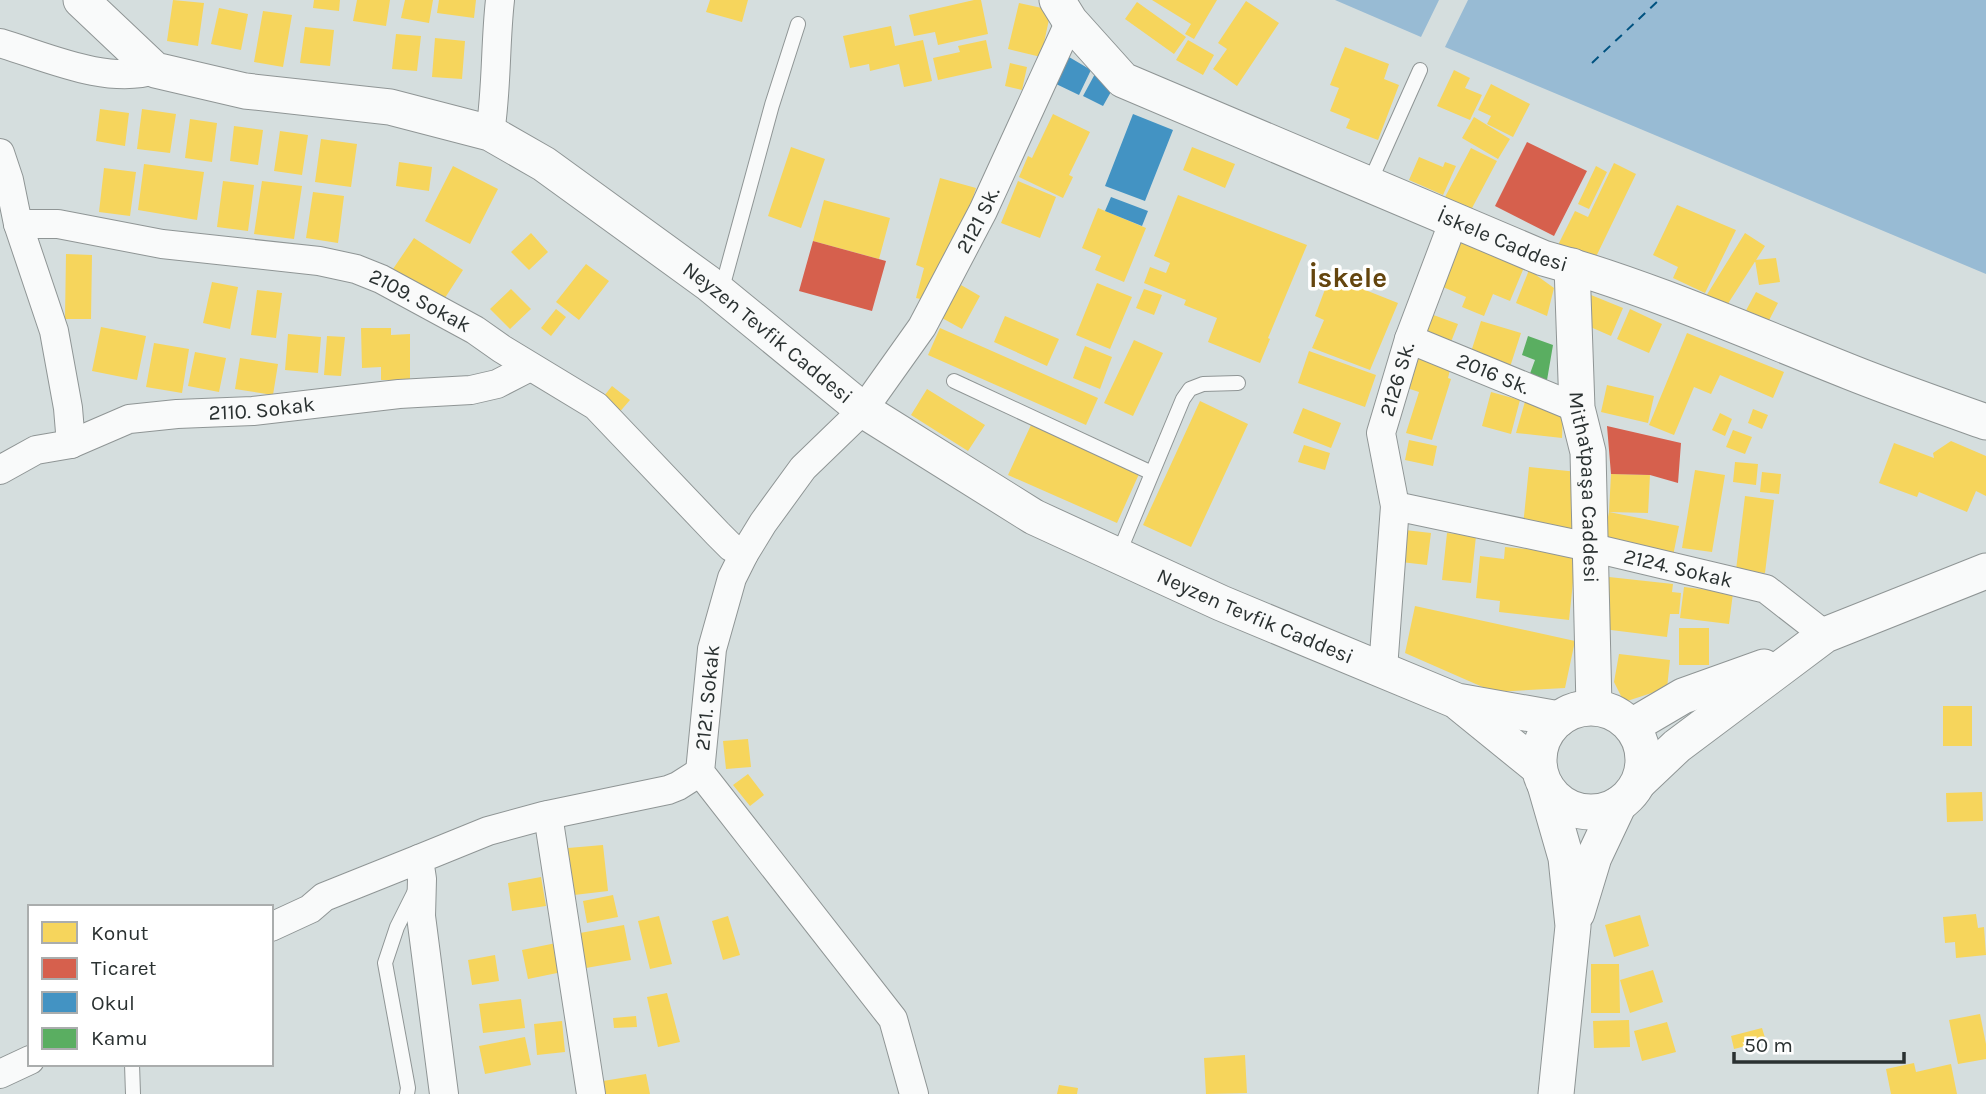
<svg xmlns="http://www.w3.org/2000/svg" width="1986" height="1094" viewBox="0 0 1986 1094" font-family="Karla,sans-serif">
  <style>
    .water { fill: #98bbd4 }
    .homes { fill: #f6d55c }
    .shops { fill: #d6604d }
    .schools { fill: #4393c3 }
    .public { fill: #5aae61 }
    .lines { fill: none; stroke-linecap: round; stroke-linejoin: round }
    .ferry { stroke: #005280; stroke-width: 2; stroke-dasharray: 9 7; stroke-linecap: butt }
    .service-casing { stroke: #8f9595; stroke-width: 16 }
    .minor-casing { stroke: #8f9595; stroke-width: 30 }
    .tertiary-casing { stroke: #8f9595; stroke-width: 37 }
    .service { stroke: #f9fafa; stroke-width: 14 }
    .minor { stroke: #f9fafa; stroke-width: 28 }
    .tertiary { stroke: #f9fafa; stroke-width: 35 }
    .labels { text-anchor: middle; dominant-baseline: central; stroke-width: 7; stroke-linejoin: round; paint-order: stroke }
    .street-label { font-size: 21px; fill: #2a3131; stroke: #fff }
    .district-label { font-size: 28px; font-weight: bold; fill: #64450e; stroke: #fff }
  </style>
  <rect width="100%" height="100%" fill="#d5dede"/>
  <path class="water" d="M1335 0H1439L1421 37Z
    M1468 0H1986V274L1445 47Z"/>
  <path class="homes" d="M173 0 204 3 198 46 167 41Z
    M314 0H340L339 11 313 8Z
    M357 0H390L386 26 353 21Z
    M405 0H433L429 23 401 18Z
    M439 0H476L474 18 437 13Z
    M710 0H748L742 22 706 12Z
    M974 0H981L988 34 938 45 935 32 914 36 909 15Z
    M1152 0H1217L1194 39 1185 34 1191 24Z
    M1246 1 1279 23 1237 86 1213 69 1227 49 1218 43Z
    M1137 2 1186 37 1174 54 1125 19Z
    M1019 3 1051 10 1041 57 1008 49Z
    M219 8 248 14 241 50 211 44Z
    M263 11 292 15 283 67 254 62Z
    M891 26 895 46 923 40 932 81 904 87 899 64 870 71 869 64 850 68 843 36Z
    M305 27 334 30 330 66 300 63Z
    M396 34 421 36 417 71 392 69Z
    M435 38 465 41 462 79 432 77Z
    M986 40 992 68 938 80 933 58 960 52 958 46Z
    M1188 40 1214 55 1203 75 1176 60Z
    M1345 47 1389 64 1384 79 1399 85 1378 140 1346 128 1350 119 1330 111 1339 88 1330 85Z
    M1010 63 1027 67 1022 90 1005 86Z
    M1454 70 1470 78 1465 88 1482 95 1470 120 1437 106Z
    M1491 84 1530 104 1513 137 1487 124 1491 116 1478 110Z
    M100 109 129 113 125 146 96 141Z
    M142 109 176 114 170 153 137 149Z
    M1053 114 1090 132 1069 175 1073 177 1063 198 1019 177 1028 156 1032 158Z
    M1474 117 1510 139 1498 159 1462 138Z
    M190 119 217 123 212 162 185 158Z
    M234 126 263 130 258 165 230 161Z
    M280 131 308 135 302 175 274 171Z
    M321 139 357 144 351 187 315 182Z
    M791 147 825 159 801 228 768 216Z
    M1192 147 1235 164 1225 188 1183 170Z
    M1471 148 1497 161 1471 210 1445 197Z
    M1419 157 1443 167 1445 162 1456 166 1443 195 1409 180Z
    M399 162 432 167 429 191 396 186Z
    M1614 163 1636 174 1593 263 1558 245 1575 211 1588 217Z
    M144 164 204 172 197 220 138 210Z
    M453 166 498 189 470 244 425 221Z
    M1596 166 1607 172 1589 209 1578 204Z
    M104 168 136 172 130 216 99 212Z
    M940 178 976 188 959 241 952 239 942 273 929 301 916 298 924 268 916 265Z
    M223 181 254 185 248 231 217 227Z
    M262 181 302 186 294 239 254 234Z
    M1018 181 1056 197 1040 238 1001 223Z
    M313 192 344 196 338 243 306 238Z
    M1178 195 1307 245 1268 338 1270 339 1260 363 1208 342 1217 318 1184 305 1186 300 1144 283 1150 267 1166 273 1170 263 1154 256Z
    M824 200 890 218 879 259 813 241Z
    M1677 205 1736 230 1705 293 1673 278 1678 267 1653 255Z
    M1098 208 1146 228 1124 282 1095 270 1101 256 1082 248Z
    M531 233 548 252 529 270 511 252Z
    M1745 233 1765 246 1722 313 1703 301Z
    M414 238 463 270 441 304 391 272Z
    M1462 240 1525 265 1510 301 1493 294 1484 316 1462 307 1466 297 1443 287Z
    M66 254 92 255 91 319H65Z
    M1776 258 1780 282 1759 285 1755 260Z
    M586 264 609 281 579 320 556 302Z
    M1529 270 1554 288 1547 316 1516 303Z
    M1330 276 1398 303 1370 370 1312 348 1324 320 1315 316Z
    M212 282 238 287 230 329 203 323Z
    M1097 283 1132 297 1110 349 1076 335Z
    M961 285 980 296 962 329 942 318Z
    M511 289 531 309 510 329 490 309Z
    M1144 289 1162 295 1154 315 1136 308Z
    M257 290 282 293 276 338 251 335Z
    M1756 292 1778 303 1765 328 1743 316Z
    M1591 295 1623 308 1611 336 1579 322Z
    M556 309 566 317 551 336 541 328Z
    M1630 309 1662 324 1649 353 1617 339Z
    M1428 313 1458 324 1449 347 1420 336Z
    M1005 316 1059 339 1047 366 994 342Z
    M1481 321 1521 333 1510 367 1470 355Z
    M101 327 146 336 137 380 92 371Z
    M361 328H391V335L410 334V380H381V367L362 368Z
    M940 328 1098 398 1086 425 928 355Z
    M1687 333 1784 372 1773 398 1720 375 1711 394 1694 387 1674 435 1649 425Z
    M288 334 321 337 318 373 285 370Z
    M327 336 345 337 341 376 324 375Z
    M1134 340 1163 353 1133 416 1104 403Z
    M154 343 189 349 182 393 146 387Z
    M1085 346 1112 357 1100 389 1073 378Z
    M1309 351 1376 375 1365 407 1298 383Z
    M195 352 226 358 219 392 188 386Z
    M1414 355 1451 366 1448 378 1451 379 1432 440 1406 433 1419 392 1404 387Z
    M240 358 278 364 273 395 235 389Z
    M1607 385 1654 396 1648 423 1601 412Z
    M612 386 630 400 617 415 600 401Z
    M927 389 985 425 968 451 911 415Z
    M1491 392 1520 400 1511 434 1482 426Z
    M1526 398 1563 407 1562 438 1516 433Z
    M1200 401 1248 424 1191 547 1143 525Z
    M1303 408 1341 423 1331 448 1293 433Z
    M1753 409 1768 415 1762 429 1748 423Z
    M1720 413 1732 419 1725 436 1712 430Z
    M1031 425 1139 474 1117 523 1008 475Z
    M1733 430 1752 437 1745 454 1726 447Z
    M1409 440 1437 446 1433 466 1405 460Z
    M1951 441 1986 456V496L1976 491 1967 512 1919 492 1917 497 1879 483 1894 443 1934 458 1933 453Z
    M1304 445 1330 453 1325 470 1298 462Z
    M1735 462 1758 464 1756 485 1733 482Z
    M1529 467 1578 472 1572 531 1523 526Z
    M1695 470 1725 475 1712 552 1682 548Z
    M1762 472 1781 474 1779 494 1760 492Z
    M1611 474 1650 475 1648 513 1609 512Z
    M1745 496 1774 500 1765 573 1736 570Z
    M1609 512 1679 526 1673 556 1603 542Z
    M1405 530 1431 533 1427 565 1401 562Z
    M1447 533 1476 536 1471 583 1442 580Z
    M1505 547 1576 554 1569 620 1499 612 1500 601 1476 598 1480 556 1504 559Z
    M1609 577 1673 584 1672 592 1681 593 1679 614H1670L1667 637 1603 629Z
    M1684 587 1733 593 1729 624 1680 618Z
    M1415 606 1575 641 1565 688 1494 692 1405 653Z
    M1679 628H1709V665H1679Z
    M1619 654 1670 660 1667 688 1624 702 1614 682Z
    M1943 706H1972V746H1943Z
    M748 739 751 767 726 769 723 741Z
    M748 774 764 795 750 806 733 785Z
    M1982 792 1983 821 1947 822 1946 793Z
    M603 845 608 891 574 895 568 848Z
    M541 877 546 906 512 911 508 883Z
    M613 895 618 917 587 923 583 901Z
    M1976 914 1978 928 1984 927 1986 955 1956 958 1955 942 1945 943 1943 917Z
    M1640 915 1649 946 1614 957 1605 925Z
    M659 916 672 964 650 969 638 921Z
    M728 916 740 955 723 960 712 921Z
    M624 925 631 960 586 968 580 933Z
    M556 943 562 972 528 979 522 950Z
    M495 955 499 981 472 985 468 960Z
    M1591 964H1619L1620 1013H1591Z
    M1653 970 1663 1002 1630 1013 1620 980Z
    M667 993 680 1042 658 1047 647 997Z
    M521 999 525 1028 483 1033 479 1004Z
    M1980 1014 1986 1044V1059L1958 1064 1949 1020Z
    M636 1016 637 1027 614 1028 613 1018Z
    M1629 1020 1630 1047 1594 1048 1593 1021Z
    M562 1021 565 1052 537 1055 534 1024Z
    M1667 1022 1676 1052 1642 1061 1634 1031Z
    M1762 1028 1766 1041 1734 1049 1731 1036Z
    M525 1037 531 1065 485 1074 479 1046Z
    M1245 1055 1247 1093 1206 1094 1204 1058Z
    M1914 1063 1916 1072 1951 1064 1957 1094H1891L1886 1069Z
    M646 1074 650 1094H605L603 1081Z
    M1059 1085 1078 1088 1077 1094H1057Z"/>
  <path class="shops" d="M1527 142 1587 171 1554 236 1495 206Z
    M813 241 886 261 872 311 799 291Z
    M1607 426 1681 443 1678 483 1650 475 1611 474Z"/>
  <path class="schools" d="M1069 57 1091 70 1079 95 1054 83Z
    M1096 72 1116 83 1103 106 1083 96Z
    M1133 114 1173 130 1145 201 1105 186Z
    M1111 197 1148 211 1142 226 1105 211Z"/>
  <path class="public" d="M1528 336 1553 345 1546 386 1528 379 1535 360 1522 355Z"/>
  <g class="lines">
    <path class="ferry" d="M1592 63 1659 0"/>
    <g class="service-casing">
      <path id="service" d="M1369 184 1420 70
        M721 292 772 105 798 24
        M954 381 1152 473
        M1118 555 1183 399 1190 389 1203 384 1238 383
        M132 1064 133 1094
        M407 1094 408 1088 385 963 397 927 416 889"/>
    </g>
    <g class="minor-casing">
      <g id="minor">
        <path d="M0 43C47 57 107 85 155 70"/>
        <path d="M490 133C497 89 495 44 500 0"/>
        <path d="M0 153 9 180 18 224 54 331 68 408 71 444"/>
        <path id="s1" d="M18 224H58L162 244 319 261 356 269 381 279 475 330 502 349 596 406 718 534 731 547 744 554"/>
        <path id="s2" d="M1409 339 1577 408"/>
        <path id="s3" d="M0 470 36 450 71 444 129 419 177 414 253 411 399 394 471 390 497 384 530 367"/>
        <path id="s4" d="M1395 506 1589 547 1766 589 1825 635"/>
        <path id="s5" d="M1383 669 1395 506 1381 433 1409 339 1454 220"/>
        <path d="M548 815 591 1094"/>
        <path d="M271 927 310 909 324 897 419 859"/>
        <path d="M0 1074 30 1060"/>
        <path d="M444 1094 421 916 422 879 419 859 488 831 543 816 668 790 678 786 700 772"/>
        <path id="s6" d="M914 1094 893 1019 700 772 712 649 732 578 744 554 763 523 803 468 863 410 922 327 983 211 1070 21"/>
      </g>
    </g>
    <g class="tertiary-casing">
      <g id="tertiary">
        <path id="s7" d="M81 0 155 70 245 91 390 107 490 133 544 164 708 283 863 410 1034 517 1221 603 1457 701 1559 719"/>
        <path id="s8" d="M1057 0 1070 21 1123 80 1543 258C1648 287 1749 332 1850 372 1895 390 1941 406 1986 422"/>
        <path id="s9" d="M1572 266 1577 408 1588 452 1594 707"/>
        <path d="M1460 704 1539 768"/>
        <circle cx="1591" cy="760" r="52"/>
        <path d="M1632 726 1683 696 1764 667"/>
        <path d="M1640 781 1677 746 1825 635 1986 571"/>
        <path d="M1545 785 1566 858 1573 926 1556 1094"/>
        <path d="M1577 913 1594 857 1619 804"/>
      </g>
    </g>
    <use href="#service" class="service"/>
    <use href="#minor" class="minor"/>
    <use href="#tertiary" class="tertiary"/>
  </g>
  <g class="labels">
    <g class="street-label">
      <text stroke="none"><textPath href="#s6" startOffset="1026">2121 Sk.</textPath></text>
      <text stroke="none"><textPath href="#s8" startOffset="516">İskele Caddesi</textPath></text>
      <text stroke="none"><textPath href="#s1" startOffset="413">2109. Sokak</textPath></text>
      <text stroke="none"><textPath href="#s7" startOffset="786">Neyzen Tevfik Caddesi</textPath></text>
      <text stroke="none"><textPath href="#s2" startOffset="91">2016 Sk.</textPath></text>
      <text stroke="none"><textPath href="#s5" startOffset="294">2126 Sk.</textPath></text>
      <text stroke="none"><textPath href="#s3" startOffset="273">2110. Sokak</textPath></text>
      <text stroke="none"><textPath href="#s9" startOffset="222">Mithatpaşa Caddesi</textPath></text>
      <text stroke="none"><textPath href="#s4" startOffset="290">2124. Sokak</textPath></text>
      <text stroke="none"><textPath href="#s7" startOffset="1353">Neyzen Tevfik Caddesi</textPath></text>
      <text stroke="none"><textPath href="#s6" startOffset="466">2121. Sokak</textPath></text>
    </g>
    <g class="district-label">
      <text x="1348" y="277">İskele</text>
    </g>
  </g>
  <rect x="28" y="905" width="245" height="161" fill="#ffffff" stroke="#aaadad" stroke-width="2"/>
  <rect x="42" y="922" width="35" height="21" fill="#f6d55c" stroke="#aaadad" stroke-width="2"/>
  <text x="91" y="940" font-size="21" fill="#2a3131">Konut</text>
  <rect x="42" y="958" width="35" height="21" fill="#d6604d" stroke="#aaadad" stroke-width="2"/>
  <text x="91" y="975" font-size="21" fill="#2a3131">Ticaret</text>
  <rect x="42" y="992" width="35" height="21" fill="#4393c3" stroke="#aaadad" stroke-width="2"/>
  <text x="91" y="1010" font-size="21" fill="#2a3131">Okul</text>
  <rect x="42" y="1028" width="35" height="21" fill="#5aae61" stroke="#aaadad" stroke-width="2"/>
  <text x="91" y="1045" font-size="21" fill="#2a3131">Kamu</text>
  <path d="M1734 1052v10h170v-10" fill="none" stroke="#2a3131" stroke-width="3.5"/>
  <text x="1744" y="1052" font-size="21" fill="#2a3131" stroke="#ffffff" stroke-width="5" paint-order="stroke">50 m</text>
</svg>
